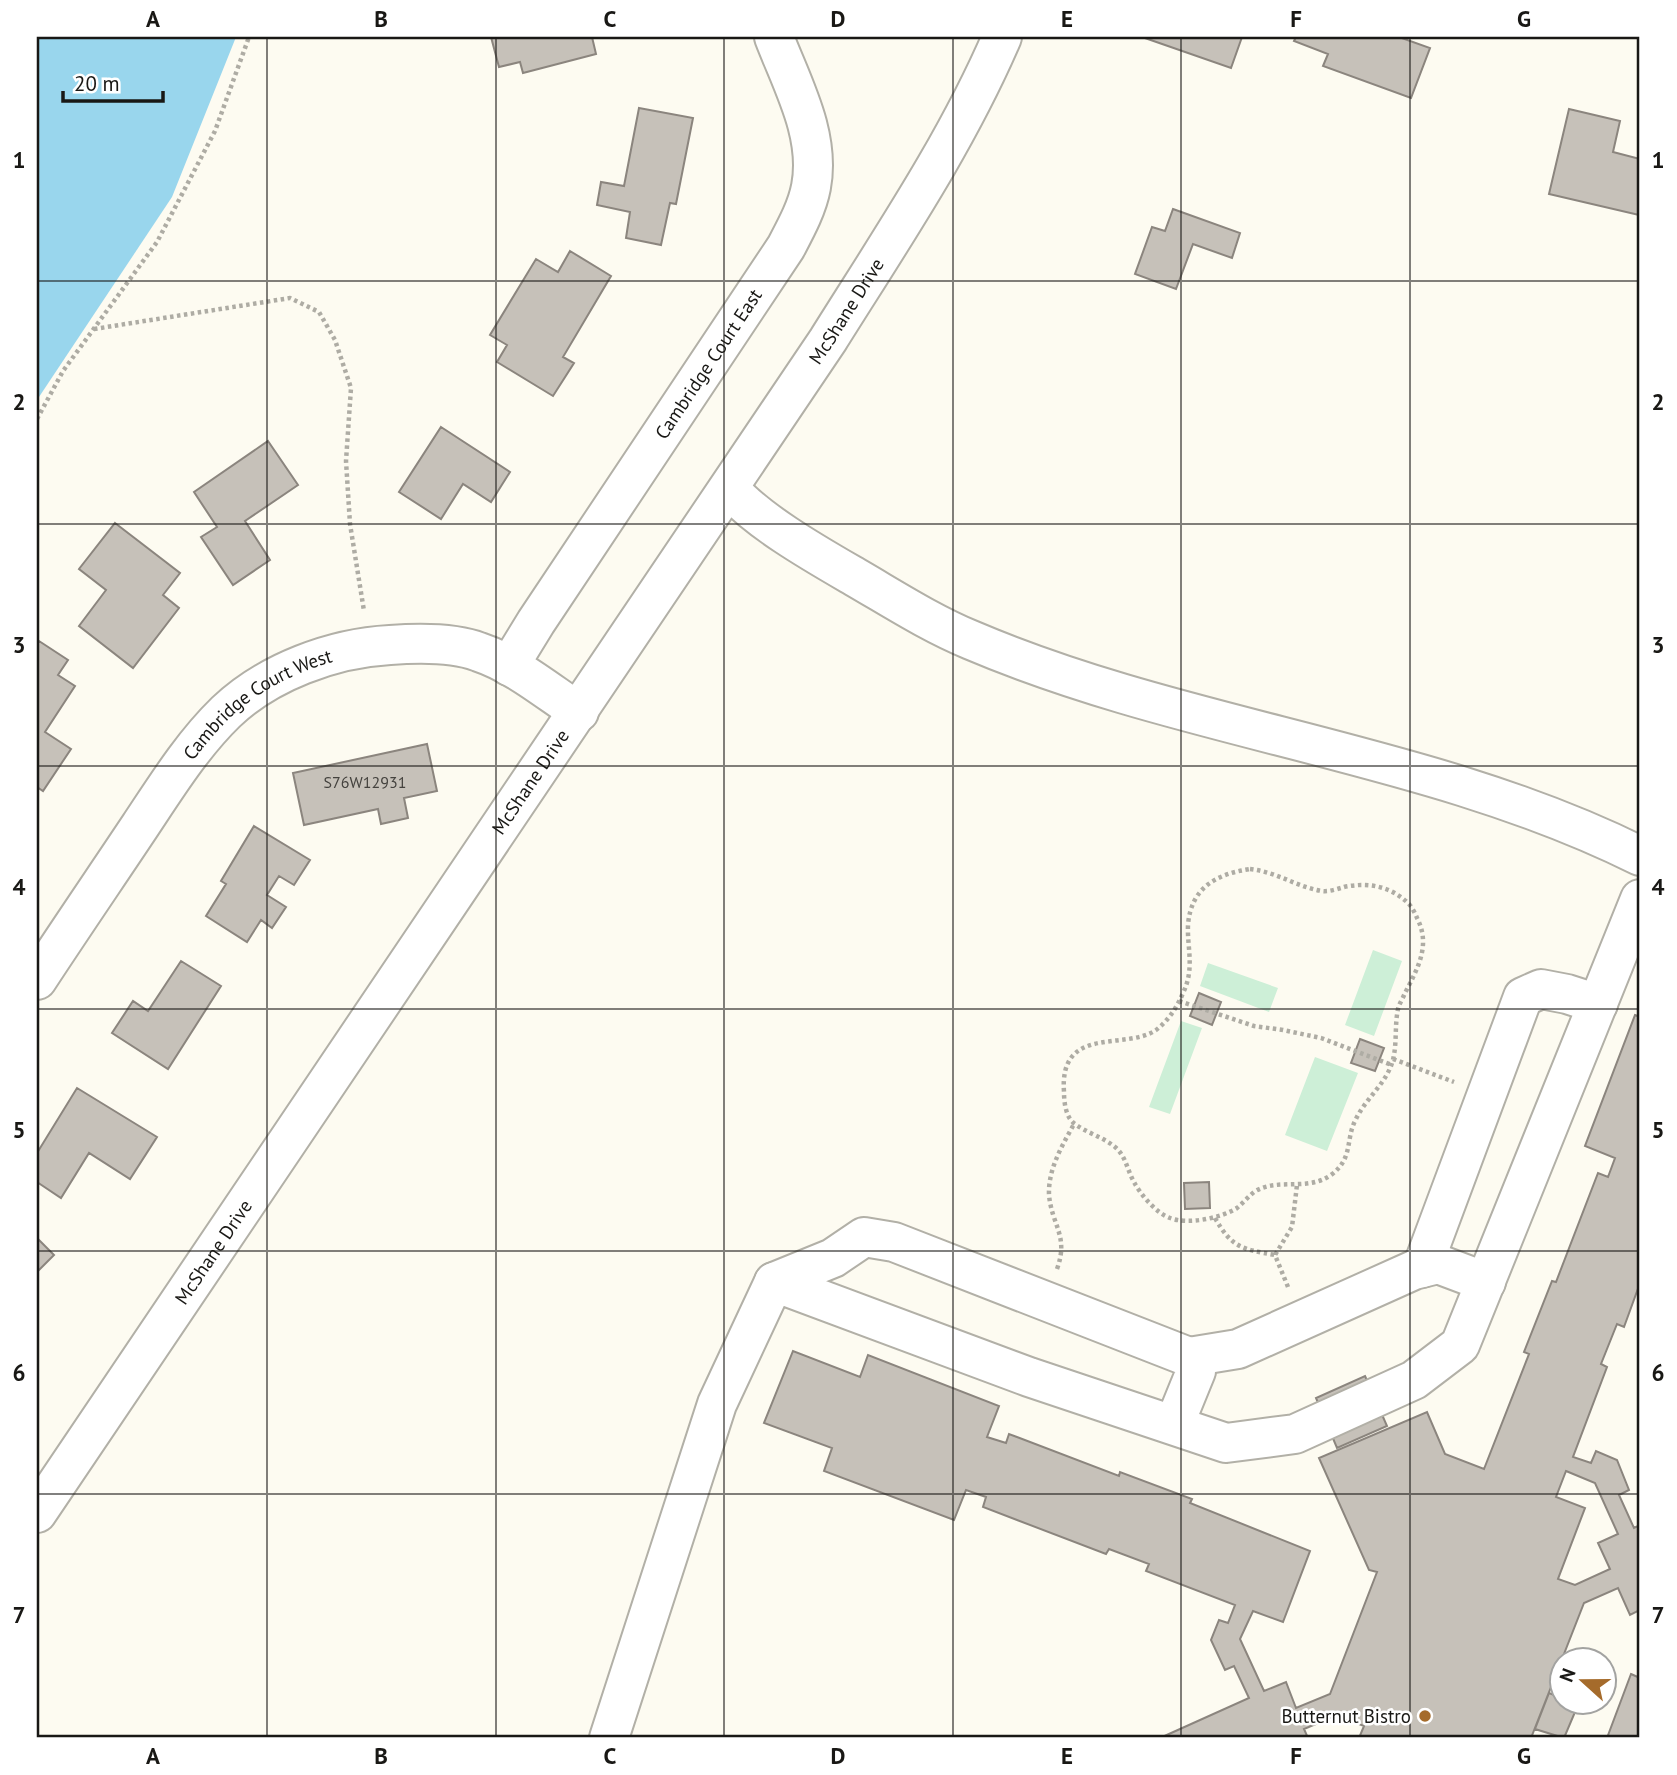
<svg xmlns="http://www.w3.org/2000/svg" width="1677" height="1775" viewBox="0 0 1677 1775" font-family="'PT Sans',sans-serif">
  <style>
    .green { fill: #cdefd7 }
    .water { fill: #99d6ed }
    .building { fill: #c6c1b9; stroke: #8b857e; stroke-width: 2; fill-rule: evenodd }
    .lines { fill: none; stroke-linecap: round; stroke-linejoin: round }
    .minor-casing { stroke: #b2b0a7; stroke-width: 42 }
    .path { stroke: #aeaca4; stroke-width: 4.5; stroke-dasharray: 3.5 3.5; stroke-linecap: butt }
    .minor { stroke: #fff; stroke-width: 38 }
    .grid { fill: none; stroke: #191815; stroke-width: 2; stroke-opacity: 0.55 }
    .poi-dot { fill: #a56b2b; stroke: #fff; stroke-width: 2.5 }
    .labels { text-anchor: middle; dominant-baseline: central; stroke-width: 5; stroke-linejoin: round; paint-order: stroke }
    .number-label { font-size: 16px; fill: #44423e }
    .street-label { font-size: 19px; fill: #191815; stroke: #fff }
    .poi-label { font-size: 19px; fill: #191815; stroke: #fff; text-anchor: end }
    .neatline { fill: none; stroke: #191815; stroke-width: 2.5 }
    .grid-label { font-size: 23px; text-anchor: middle; font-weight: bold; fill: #191815 }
  </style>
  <rect width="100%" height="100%" fill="#fdfbf1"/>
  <path class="green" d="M1373 950 1402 961 1374 1036 1345 1025Z
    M1208 963 1278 988 1269 1012 1200 986Z
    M1181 1021 1202 1028 1170 1114 1149 1107Z
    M1315 1057 1358 1073 1327 1151 1285 1135Z"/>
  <path class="water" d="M37 37H236L172 197 37 400Z"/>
  <path class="building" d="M491 37H592L596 54 523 73 520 62 499 67Z
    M1142 37H1242L1231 68Z
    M1296 37H1399L1430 48 1411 98 1323 66 1328 54 1294 41Z
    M639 108 693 118 676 204 670 203 661 245 626 238 630 212 597 205 601 182 624 186Z
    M1569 109 1620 121 1613 152 1640 159 1639 215 1549 194Z
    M1173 209 1240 233 1232 258 1193 244 1176 289 1135 274 1152 227 1165 231Z
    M570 251 611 276 563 357 574 363 553 396 497 362 507 345 490 335 536 259 558 272Z
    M441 427 510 472 491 502 463 484 441 519 399 492Z
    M268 441 298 485 245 521 270 560 233 585 201 537 217 527 194 492Z
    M115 523 180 573 163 595 179 608 133 668 79 626 106 590 79 569Z
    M39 641 68 660 58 675 75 686 45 732 71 749 43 791 37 787V645Z
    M427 744 437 791 404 798 408 818 381 824 378 809 304 825 293 773Z
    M254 826 310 860 294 885 279 876 267 895 286 907 272 928 261 920 247 942 206 916 226 884 221 881Z
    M181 961 221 986 168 1069 112 1033 133 1001 148 1011Z
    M1199 993 1221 1002 1212 1025 1190 1016Z
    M1635 1015 1640 1017V1283L1624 1327 1617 1324 1601 1364 1607 1367 1573 1457 1591 1463 1596 1451 1617 1460 1629 1490 1619 1495 1634 1528 1640 1525V1610L1630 1615 1618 1588 1584 1603 1531 1738H1359L1364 1726 1337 1715 1304 1729 1308 1738H1160L1249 1698 1234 1666 1225 1670 1211 1640 1219 1620 1228 1623 1235 1605 1146 1571 1149 1564 1109 1549 1106 1554 983 1507 986 1497 966 1490 954 1520 824 1471 832 1448 764 1423 793 1351 860 1377 868 1355 999 1406 987 1437 1006 1443 1009 1434 1119 1476 1120 1472 1192 1499 1190 1503 1310 1551 1283 1622 1253 1611 1240 1639 1264 1691 1286 1682 1296 1708 1330 1694 1377 1572 1369 1570 1319 1458 1427 1412 1445 1454 1484 1469 1529 1354 1524 1352 1552 1281 1556 1282 1598 1173 1608 1177 1615 1158 1585 1146ZM1566 1471 1595 1483 1618 1534 1598 1543 1610 1569 1575 1585 1558 1579 1585 1508 1556 1497Z
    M1360 1039 1384 1048 1375 1071 1351 1063Z
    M77 1088 157 1137 130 1179 89 1153 61 1198 37 1182V1153Z
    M1209 1182 1210 1208 1185 1209 1184 1183Z
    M37 1238 54 1255 37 1272Z
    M1365 1376 1387 1426 1337 1448 1316 1398Z
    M1631 1674 1640 1678V1738H1607Z
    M1549 1693 1562 1698V1702L1578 1705 1564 1738 1535 1729Z"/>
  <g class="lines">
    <g class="minor-casing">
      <g id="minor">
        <path d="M730 489C757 521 817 555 855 577 893 599 930 623 971 640 1187 732 1429 751 1640 856"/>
        <path id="s1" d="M509 666 536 622 786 247C796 228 807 208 811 187 821 135 792 84 774 37"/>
        <path id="s2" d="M37 980C71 928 106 877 140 826 166 787 192 745 226 712 268 672 333 648 390 645 417 643 453 642 479 652 515 664 547 691 579 712"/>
        <path d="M1422 1268 1523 997 1541 989 1567 994 1598 1004"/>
        <path d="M774 1282 833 1258 864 1237 894 1242 1189 1357 1196 1371 1174 1425"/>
        <path d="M1189 1357 1238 1349 1414 1270 1438 1264 1486 1282"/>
        <path id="s3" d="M37 1513 828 340C890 241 956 144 1002 37"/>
        <path d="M609 1738 717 1404 774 1282 1029 1377 1226 1443 1295 1434 1414 1380 1460 1345 1640 899"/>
      </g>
    </g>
    <path class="path" d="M94 329 290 298 319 312 335 340 351 388 346 461 350 524 364 611
      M37 419 63 371 157 242 215 131 249 37
      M1250 869C1277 872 1297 887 1322 891 1329 892 1337 889 1344 887 1368 882 1390 886 1408 903 1412 907 1415 913 1417 918 1431 945 1418 968 1405 993 1403 998 1399 1004 1398 1009 1394 1028 1398 1047 1391 1066 1383 1086 1365 1100 1356 1119 1345 1139 1354 1158 1331 1175 1307 1192 1277 1177 1254 1192 1248 1197 1243 1203 1237 1208 1221 1218 1188 1225 1170 1218 1156 1213 1141 1195 1134 1182 1127 1170 1126 1156 1115 1147 1103 1137 1087 1133 1075 1124 1066 1118 1064 1103 1064 1092 1059 1024 1126 1051 1156 1030 1169 1020 1177 1007 1183 993 1195 968 1187 949 1188 925 1191 887 1217 874 1250 869Z
      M1179 1001 1254 1026 1283 1030 1321 1038 1392 1065
      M1393 1059 1454 1082
      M1215 1218C1232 1248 1242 1249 1275 1255
      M1057 1269C1069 1236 1052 1226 1049 1195 1048 1169 1062 1146 1074 1124
      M1288 1287 1275 1255 1292 1227 1297 1185"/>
    <use href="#minor" class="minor"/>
  </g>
  <path class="grid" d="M267 37V1738M496 37V1738M724 37V1738M953 37V1738M1181 37V1738M1410 37V1738M37 281H1640M37 524H1640M37 766H1640M37 1009H1640M37 1251H1640M37 1494H1640"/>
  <circle class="poi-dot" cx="1425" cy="1716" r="7"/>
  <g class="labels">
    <g class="number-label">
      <text x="365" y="782">S76W12931</text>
    </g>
    <g class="street-label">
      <text stroke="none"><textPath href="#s3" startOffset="1449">McShane Drive</textPath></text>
      <text stroke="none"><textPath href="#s1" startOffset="362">Cambridge Court East</textPath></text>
      <text stroke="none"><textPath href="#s2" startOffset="359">Cambridge Court West</textPath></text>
      <text stroke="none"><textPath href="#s3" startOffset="882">McShane Drive</textPath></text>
      <text stroke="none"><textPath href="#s3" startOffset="315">McShane Drive</textPath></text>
    </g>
    <g class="poi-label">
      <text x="1411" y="1716">Butternut Bistro</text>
    </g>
  </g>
  <rect width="1677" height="1775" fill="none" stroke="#ffffff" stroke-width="77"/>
  <g transform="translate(1583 1681) rotate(291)"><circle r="33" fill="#ffffff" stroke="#a3a3a1" stroke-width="2"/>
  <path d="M0-5L12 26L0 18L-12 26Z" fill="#a56b2b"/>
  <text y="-10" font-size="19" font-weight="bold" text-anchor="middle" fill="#191815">N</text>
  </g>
  <path d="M63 91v10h100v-10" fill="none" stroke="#191815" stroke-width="3.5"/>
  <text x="74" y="91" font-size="21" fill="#191815" stroke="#ffffff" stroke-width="5" paint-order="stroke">20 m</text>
  <rect x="38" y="38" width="1600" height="1698" class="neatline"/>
  <g class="grid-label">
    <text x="153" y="27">A</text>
    <text x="381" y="27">B</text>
    <text x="610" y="27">C</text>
    <text x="838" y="27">D</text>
    <text x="1067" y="27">E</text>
    <text x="1296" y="27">F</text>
    <text x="1524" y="27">G</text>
    <text x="19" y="168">1</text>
    <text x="1658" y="168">1</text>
    <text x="19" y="410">2</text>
    <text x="1658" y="410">2</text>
    <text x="19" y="653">3</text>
    <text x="1658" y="653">3</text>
    <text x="19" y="895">4</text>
    <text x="1658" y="895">4</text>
    <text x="19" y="1138">5</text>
    <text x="1658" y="1138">5</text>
    <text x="19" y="1381">6</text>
    <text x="1658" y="1381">6</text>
    <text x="19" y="1623">7</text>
    <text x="1658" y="1623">7</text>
    <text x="153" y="1764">A</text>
    <text x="381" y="1764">B</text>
    <text x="610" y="1764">C</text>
    <text x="838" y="1764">D</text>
    <text x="1067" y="1764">E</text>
    <text x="1296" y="1764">F</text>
    <text x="1524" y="1764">G</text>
  </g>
</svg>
